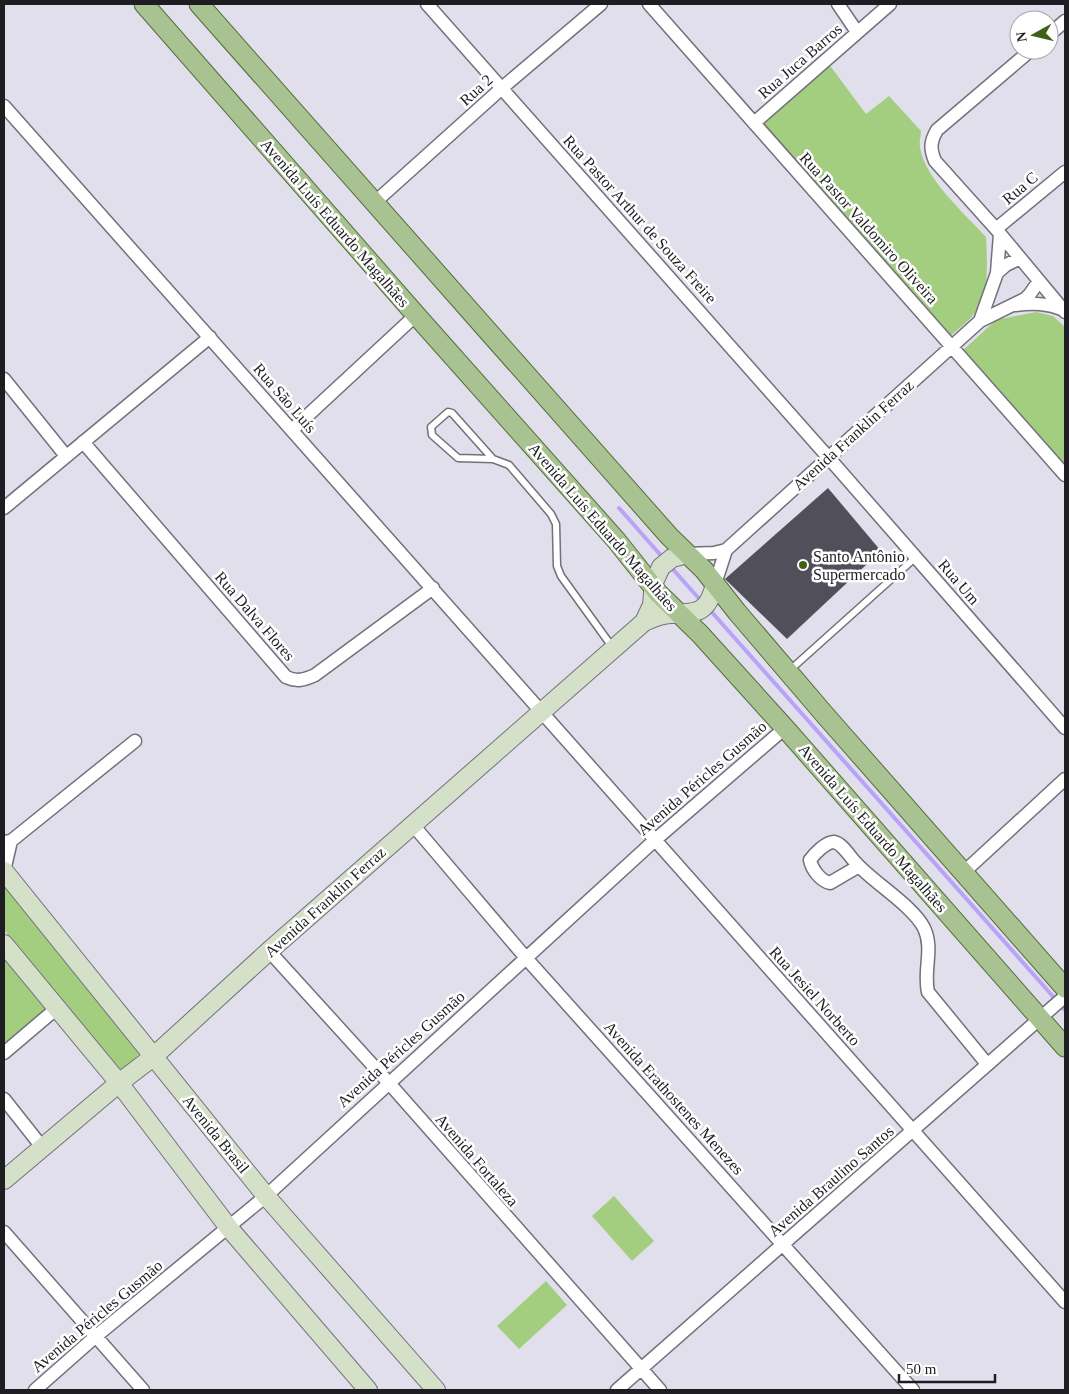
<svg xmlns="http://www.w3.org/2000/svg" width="1069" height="1394" viewBox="0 0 1069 1394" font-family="Georgia,serif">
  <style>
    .green { fill: #a3ce80 }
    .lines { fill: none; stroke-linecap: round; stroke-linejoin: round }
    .stream { stroke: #b8a3f9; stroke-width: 4 }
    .building { fill: #514f5a }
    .lane-casing { stroke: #72707b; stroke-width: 9 }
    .street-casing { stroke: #72707b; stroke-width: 15 }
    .secondary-casing { stroke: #72707b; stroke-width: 20 }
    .primary-casing { stroke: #536e3a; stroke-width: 21 }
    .lane { stroke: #fff; stroke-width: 6 }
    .street { stroke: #fff; stroke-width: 12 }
    .secondary { stroke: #d4e0c8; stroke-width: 18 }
    .primary { stroke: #a9c291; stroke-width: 19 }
    .poi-dot { fill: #3f6219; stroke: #fff; stroke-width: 2 }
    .labels { text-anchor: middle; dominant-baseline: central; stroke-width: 5; stroke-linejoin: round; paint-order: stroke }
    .street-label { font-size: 16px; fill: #1e1d21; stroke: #fff }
    .poi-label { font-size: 16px; fill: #1e1d21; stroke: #fff; text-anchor: start }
  </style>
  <rect width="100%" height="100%" fill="#e1dfec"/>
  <path class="green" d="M828 63 866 114 889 96 921 131C921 136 919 142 920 147 924 178 965 214 986 237 987 259 990 295 975 313 968 322 958 329 949 337L760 126Z
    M1036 312 1053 316 1065 327V468L961 352 996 320Z
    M4 886 139 1054 121 1074 4 930Z
    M4 957 48 1010 4 1047Z
    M614 1196 654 1241 632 1261 592 1216Z
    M546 1281 567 1305 519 1349 497 1326Z"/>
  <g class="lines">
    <path class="stream" d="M619 508 664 559
      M670 566 702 602
      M709 609 1065 1010"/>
  </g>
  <path class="building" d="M828 488 881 551 787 639 725 579Z"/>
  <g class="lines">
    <g class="lane-casing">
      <path id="lane" d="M493 459 452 413 448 412 431 427 432 435 458 458 493 459 509 465 551 514 556 524 557 566 561 576 613 648
        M790 670 916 557"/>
    </g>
    <g class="street-casing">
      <path id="street" d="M427 4 828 457 1065 728
        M649 4 1065 475
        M838 4 857 32
        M1049 35 1065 21
        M1031 50 937 130C930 142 930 149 935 161L996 229 1065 312
        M4 106 1065 1302
        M754 123 890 4
        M374 203 502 88 601 4
        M996 229 1065 172
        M997 273 1000 234
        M1015 305C1033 303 1047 303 1064 310
        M980 321 997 273 1006 265 1020 258
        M4 379 66 456
        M292 430 416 315
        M83 442 286 677C297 682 304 680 315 675L433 588
        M4 508 210 337
        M687 554 714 553 726 550
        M715 584 726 550 980 321 1025 299 1030 294 1039 281
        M413 825 526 958 913 1390
        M4 842 11 841 135 741
        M859 866 830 883C821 881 812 870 810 860 814 854 826 842 834 842 842 843 850 857 856 863 874 883 913 906 924 928 934 949 923 970 928 992L987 1064
        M4 871 11 841
        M964 872 1065 779
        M269 951 388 1082 660 1390
        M4 1053 57 1008
        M4 1099 42 1147
        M4 1232 143 1390
        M35 1390 95 1337 266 1196 655 840 785 728
        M617 1390 1062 999 1065 994"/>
    </g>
    <g class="secondary-casing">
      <path id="secondary" d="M644 622 652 605 654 582 661 567 672 558 687 554
        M4 871 266 1196 436 1390
        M4 944 119 1083 229 1228 368 1390
        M4 1180 119 1083 153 1057 269 951 644 622C653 618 661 614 671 614 698 613 708 613 715 584"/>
    </g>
    <g class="primary-casing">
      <path id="primary" d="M144 4 416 315 616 540 658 593 700 634 785 728 1065 1047
        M199 4 669 536 704 570 737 612 825 715 1065 988"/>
    </g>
    <use href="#lane" class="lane"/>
    <use href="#street" class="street"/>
    <use href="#secondary" class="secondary"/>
    <use href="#primary" class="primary"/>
  </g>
  <circle class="poi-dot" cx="803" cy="565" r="5"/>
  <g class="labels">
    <g class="street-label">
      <text transform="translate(800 61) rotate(-41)">Rua Juca Barros</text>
      <text transform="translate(476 90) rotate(-42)">Rua 2</text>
      <text transform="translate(1020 188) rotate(-40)">Rua C</text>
      <text transform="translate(640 219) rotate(48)">Rua Pastor Arthur de Souza Freire</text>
      <text transform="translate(335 223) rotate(49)">Avenida Luís Eduardo Magalhães</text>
      <text transform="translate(869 228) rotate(48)">Rua Pastor Valdomiro Oliveira</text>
      <text transform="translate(285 398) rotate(49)">Rua São Luís</text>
      <text transform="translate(853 435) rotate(-42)">Avenida Franklin Ferraz</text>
      <text transform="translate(603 527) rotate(49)">Avenida Luís Eduardo Magalhães</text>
      <text transform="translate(959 582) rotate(49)">Rua Um</text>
      <text transform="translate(255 616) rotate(49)">Rua Dalva Flores</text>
      <text transform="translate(702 778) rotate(-41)">Avenida Péricles Gusmão</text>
      <text transform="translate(873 828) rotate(49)">Avenida Luís Eduardo Magalhães</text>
      <text transform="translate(325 902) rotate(-42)">Avenida Franklin Ferraz</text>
      <text transform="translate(815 996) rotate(48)">Rua Jesiel Norberto</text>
      <text transform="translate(401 1049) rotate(-42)">Avenida Péricles Gusmão</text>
      <text transform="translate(674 1098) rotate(48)">Avenida Erathostenes Menezes</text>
      <text transform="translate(216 1134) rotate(51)">Avenida Brasil</text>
      <text transform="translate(477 1160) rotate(49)">Avenida Fortaleza</text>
      <text transform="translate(831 1181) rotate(-41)">Avenida Braulino Santos</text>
      <text transform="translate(97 1316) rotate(-40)">Avenida Péricles Gusmão</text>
    </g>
    <g class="poi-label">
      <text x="813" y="556">Santo Antônio<tspan x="813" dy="18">Supermercado</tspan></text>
    </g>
  </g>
  <rect width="1069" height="1394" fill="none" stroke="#1e1d21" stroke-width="10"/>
  <g transform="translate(1034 35) rotate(262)"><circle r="24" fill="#ffffff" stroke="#a5a5a6"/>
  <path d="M0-4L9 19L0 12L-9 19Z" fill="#3f6219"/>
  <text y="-8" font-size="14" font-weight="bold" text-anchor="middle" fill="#1e1d21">N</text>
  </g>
  <path d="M899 1374v8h96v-8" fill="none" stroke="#1e1d21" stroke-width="2.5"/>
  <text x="906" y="1374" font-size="15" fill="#1e1d21" stroke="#ffffff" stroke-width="4" paint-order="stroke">50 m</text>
</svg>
